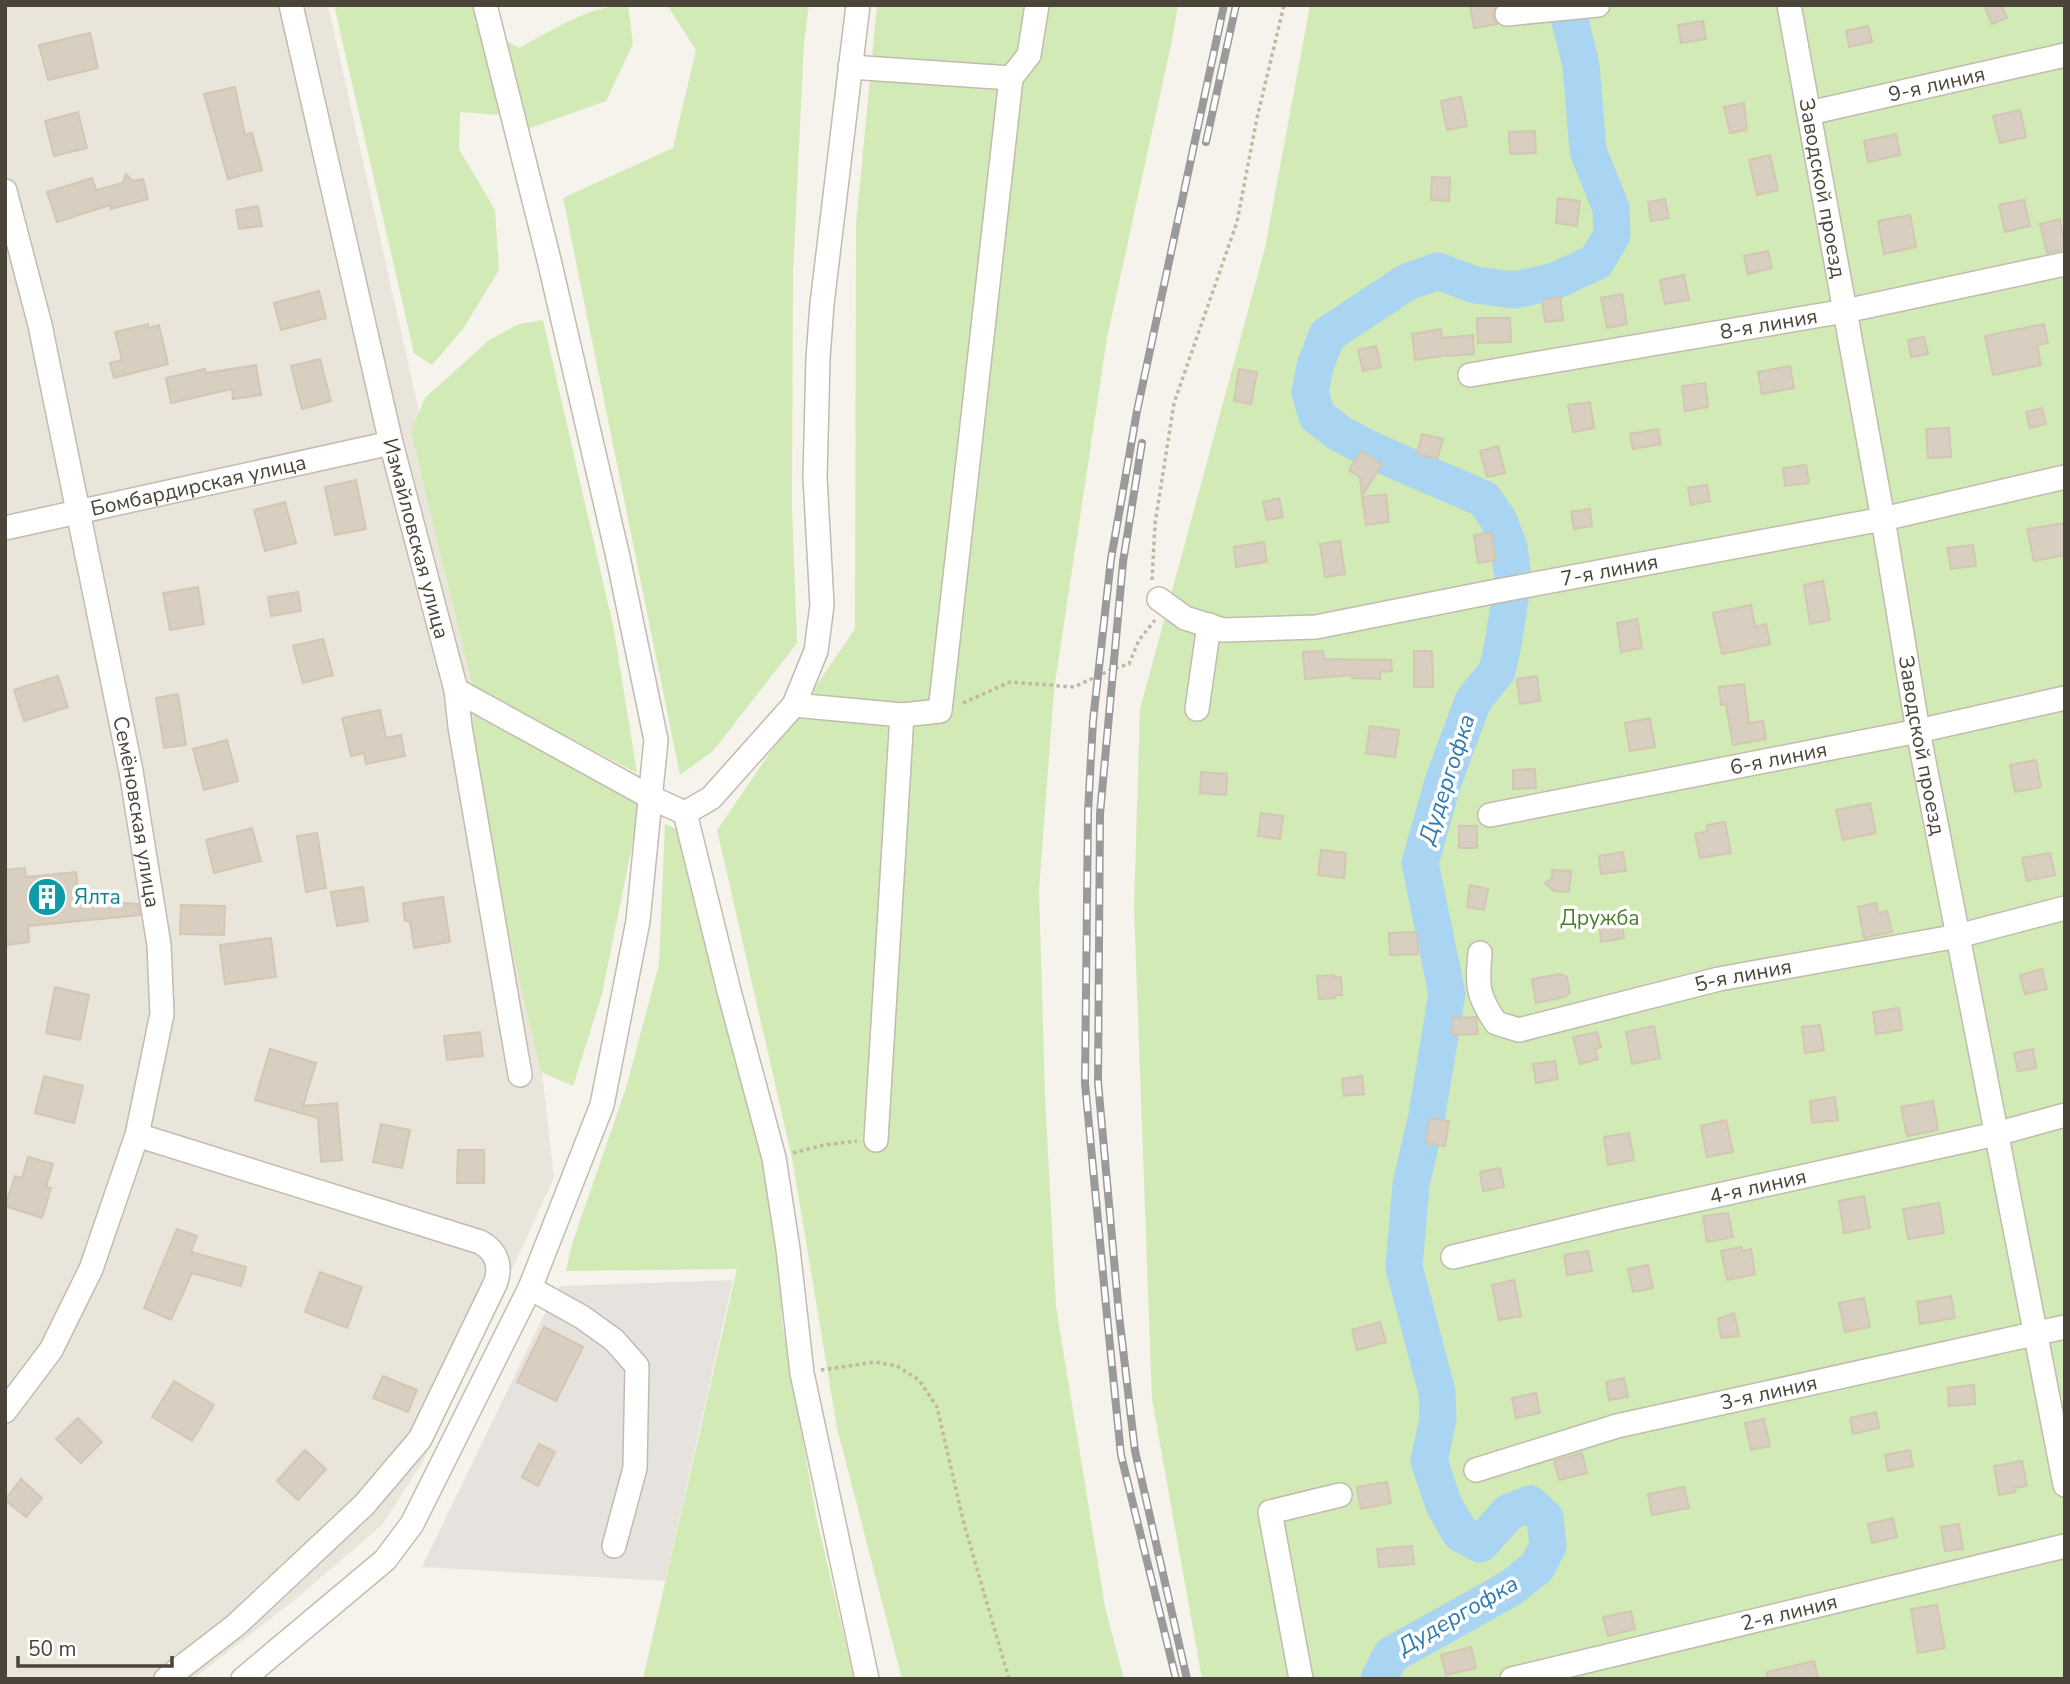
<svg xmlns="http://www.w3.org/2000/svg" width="2070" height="1684" viewBox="0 0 2070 1684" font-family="'Nunito Sans',sans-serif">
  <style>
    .residential { fill: #eae5da }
    .industrial { fill: #e6e2dd }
    .green { fill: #d2eab5 }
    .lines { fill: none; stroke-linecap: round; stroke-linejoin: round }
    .river { stroke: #a9d4f2; stroke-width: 37 }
    .building { fill: #d8cfc1; stroke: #d3c7b4; stroke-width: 2 }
    .minor-casing { stroke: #c2bbae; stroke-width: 26 }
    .path { stroke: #c4b79f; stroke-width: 3.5; stroke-dasharray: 3.5 3.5; stroke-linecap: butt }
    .minor { stroke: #fff; stroke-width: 23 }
    .rail-casing { stroke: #9a9a9a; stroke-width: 8 }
    .rail { stroke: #fff; stroke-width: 5; stroke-dasharray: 16; stroke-linecap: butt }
    .labels { text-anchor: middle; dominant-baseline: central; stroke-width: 7; stroke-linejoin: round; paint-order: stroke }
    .street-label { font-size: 21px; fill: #4b4439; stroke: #fff }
    .culture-label { font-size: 21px; fill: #0d838f; stroke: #fff; text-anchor: start }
    .park-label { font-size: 21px; fill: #4a7f2a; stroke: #fff }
    .water-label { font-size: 23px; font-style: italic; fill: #2e7ab2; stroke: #fff }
  </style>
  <rect width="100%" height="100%" fill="#f6f3ec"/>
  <path class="residential" d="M5 5H328L432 470 523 901 554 1178 424 1460 382 1525 297 1598 193 1679H5Z"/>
  <path class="industrial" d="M733 1280 665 1581 422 1567 541 1321 560 1286Z"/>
  <path class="green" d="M334 5H478L475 23 519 48C553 30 590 5 628 5L633 44 606 101 530 128 498 115 460 112 459 149 495 210 499 270 463 329 432 365 414 353Z
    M667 5H809L804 42 793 273 792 506 797 643 713 751 680 775 563 198 673 148 696 50Z
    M877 5H1178L1172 40 1107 338 1054 690 1039 890 1045 1096 1056 1306 1105 1607 1124 1679H902L837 1428 792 1158 717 830 855 629 856 225Z
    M1310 5H2065V1679H1202L1152 1399 1134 908 1140 709 1265 248Z
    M543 320 614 630 637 773 473 688 411 431 425 398 489 340 519 324Z
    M474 714 641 802 602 994 573 1086 541 1072 506 922 470 731Z
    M665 824 681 831 766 1170 780 1268 782 1321 816 1515 854 1679H643L737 1269 566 1271 572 1244 626 1088 659 965Z"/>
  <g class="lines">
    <path class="river" d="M1379 1679 1391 1655 1511 1588 1537 1567 1548 1546 1545 1518 1530 1504 1509 1512 1480 1544 1460 1533 1444 1505 1429 1461 1438 1419 1437 1392 1404 1267 1411 1184 1426 1120 1447 994 1420 863 1443 782 1473 701 1497 671 1503 645 1513 579 1509 547 1498 519 1484 499 1373 451 1339 433 1317 416 1310 392 1315 367 1327 335 1407 282 1438 271 1475 285 1515 290 1555 281 1596 262 1612 235 1611 208 1588 151 1581 65 1566 5"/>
  </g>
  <path class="building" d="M1470 5H1497L1493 15 1497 24 1474 28Z
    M1984 5H2001L2007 18 1992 24Z
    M1703 21 1706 39 1681 43 1678 25Z
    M1868 26 1872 42 1849 47 1846 31Z
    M90 33 98 68 48 80 39 45Z
    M235 87 245 135 252 133 262 170 228 179 204 94Z
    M1461 97 1467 126 1447 130 1441 101Z
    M1744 103 1747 130 1730 133 1724 107Z
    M2020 110 2026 137 2000 143 1993 116Z
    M78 112 87 148 54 156 45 121Z
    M1535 131 1536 153 1510 154 1509 132Z
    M1896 134 1900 155 1868 162 1864 141Z
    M1770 155 1778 190 1757 195 1749 160Z
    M126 174 133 181 143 179 148 199 111 209 110 205 57 222 47 192 92 178 96 190 123 183Z
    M1432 177 1450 178 1449 201 1431 200Z
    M1558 198 1580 201 1577 226 1556 223Z
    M1665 199 1669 218 1651 221 1648 202Z
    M2024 200 2030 226 2005 232 1999 205Z
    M258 206 262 226 239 229 236 210Z
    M1910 215 1916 247 1884 254 1878 221Z
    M2060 219 2065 249 2047 253 2040 224Z
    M1768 251 1772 268 1748 274 1744 256Z
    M1684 275 1689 300 1665 304 1660 280Z
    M319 291 326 318 281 330 274 303Z
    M1622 294 1627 324 1607 328 1601 298Z
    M1560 297 1563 320 1545 322 1542 300Z
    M1477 318H1510L1511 342 1478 343Z
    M148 324V328L159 325 168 364 114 378 110 363 122 360 115 332Z
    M2044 324 2048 343 2037 345 2041 365 1993 375 1985 336Z
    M1441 329 1442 338 1473 335 1474 354 1448 356V355L1415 360 1412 334Z
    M1924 337 1928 354 1911 357 1908 340Z
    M1376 346 1381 367 1363 371 1358 350Z
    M320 359 331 401 302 409 291 366Z
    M256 365 261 395 233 399 232 389 171 403 166 378 205 369 206 373Z
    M1790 366 1794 388 1762 394 1758 372Z
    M1239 369 1257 372 1251 404 1234 401Z
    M1705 383 1708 407 1685 411 1682 386Z
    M1590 402 1594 428 1573 432 1568 405Z
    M2042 408 2046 424 2030 428 2026 412Z
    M1949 428 1951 457 1928 458 1926 429Z
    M1658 429 1661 444 1633 449 1630 434Z
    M1422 434 1443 439 1437 459 1417 454Z
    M1498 446 1505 473 1487 477 1480 451Z
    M1361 451 1382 464 1362 496 1360 477 1349 470Z
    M1806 465 1809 483 1785 486 1783 468Z
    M356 480 366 529 335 535 325 487Z
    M1707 485 1710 501 1691 505 1688 488Z
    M1386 494 1389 522 1366 525 1362 497Z
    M1279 498 1283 517 1267 520 1263 502Z
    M285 502 296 543 265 551 254 510Z
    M1590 509 1592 526 1574 529 1571 512Z
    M2065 523V555L2034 561 2027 529Z
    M1491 532 1496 560 1478 563 1474 535Z
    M1340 541 1345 574 1325 577 1320 544Z
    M1264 542 1267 562 1236 567 1234 547Z
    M1973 545 1976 566 1951 569 1947 548Z
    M1823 581 1830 620 1810 624 1804 585Z
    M198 587 204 624 170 630 163 593Z
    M298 592 301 611 271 616 268 597Z
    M1751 605 1755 627 1766 624 1770 644 1722 654 1713 613Z
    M1637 619 1642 648 1621 652 1617 623Z
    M323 639 333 675 303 683 293 646Z
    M1323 651 1324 659 1391 660 1392 671 1380 672V679L1352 678V675L1305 679 1303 652Z
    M1414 651H1432L1433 687H1414Z
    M58 676 68 707 24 721 14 690Z
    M1537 676 1540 701 1520 704 1517 679Z
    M1744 684 1749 723 1763 721 1766 739 1733 745 1726 704 1721 705 1719 687Z
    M178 694 186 745 164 748 156 698Z
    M380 710 386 738 401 735 405 756 366 764 364 753 351 756 342 718Z
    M1650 718 1655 747 1630 751 1625 723Z
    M1370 726 1399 730 1395 757 1366 753Z
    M227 740 238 781 204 790 193 749Z
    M2036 760 2041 787 2015 792 2010 765Z
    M1535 769 1536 788 1513 789V770Z
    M1201 772 1227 774 1226 795 1200 793Z
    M1870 803 1876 833 1843 840 1836 810Z
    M1261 813 1283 816 1280 839 1258 836Z
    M1725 822 1731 853 1700 858 1695 834 1708 831 1707 825Z
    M1459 826H1477V848H1459Z
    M252 828 261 861 214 873 206 840Z
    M317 833 326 888 306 892 297 836Z
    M1321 850 1346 853 1344 878 1318 875Z
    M1623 852 1626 871 1601 874 1599 856Z
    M2050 853 2055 875 2027 881 2022 858Z
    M25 868 26 877 76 872 78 887 88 886 90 901 138 904 140 915 28 926 29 942 5 945V870Z
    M1552 870 1571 871 1569 892 1554 891 1545 883 1552 878Z
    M1470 885 1488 889 1484 910 1467 907Z
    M363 887 368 921 337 926 331 892Z
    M443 897 450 942 414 948 410 921H405L403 903Z
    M1876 903 1878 913 1887 911 1892 932 1864 938 1858 907Z
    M181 905 225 906 224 935 180 934Z
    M1622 920 1624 938 1601 942 1599 922Z
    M1417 932 1418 954 1390 955 1389 933Z
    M271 938 276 977 225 984 220 945Z
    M2042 969 2047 989 2025 994 2020 975Z
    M1560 974 1567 977 1570 993 1564 997 1536 1003 1532 979Z
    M1334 975V977H1341L1342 995H1335V998L1319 999 1317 976Z
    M55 987 89 995 80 1040 46 1033Z
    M1899 1008 1902 1030 1876 1034 1873 1012Z
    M1476 1017 1478 1034 1453 1035 1452 1018Z
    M1820 1025 1824 1050 1805 1053 1802 1027Z
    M1654 1026 1660 1058 1632 1064 1626 1032Z
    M480 1032 483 1056 447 1060 444 1036Z
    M1597 1032 1601 1047 1595 1049 1598 1059 1580 1064 1573 1037Z
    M270 1049 316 1063 303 1106 337 1103 342 1160 321 1162 318 1118 255 1100Z
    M2033 1049 2036 1068 2018 1071 2014 1053Z
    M1555 1061 1558 1079 1536 1083 1533 1064Z
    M44 1076 83 1086 74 1123 35 1113Z
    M1362 1076 1364 1094 1344 1096 1342 1079Z
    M1835 1097 1838 1120 1812 1123 1810 1101Z
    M1933 1101 1938 1130 1907 1136 1901 1107Z
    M1430 1118 1449 1121 1445 1146 1426 1143Z
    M1726 1120 1733 1152 1707 1157 1701 1126Z
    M381 1124 410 1130 402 1168 373 1162Z
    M1629 1133 1634 1160 1608 1165 1604 1137Z
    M458 1150H484V1183H457Z
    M28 1157 53 1164 46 1187 51 1188 42 1218 5 1206 15 1176 22 1178Z
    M1500 1168 1504 1187 1483 1191 1480 1172Z
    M1864 1196 1870 1228 1844 1233 1839 1201Z
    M1939 1203 1944 1233 1908 1239 1903 1209Z
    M1728 1213 1733 1237 1707 1242 1703 1216Z
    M177 1229 197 1236 191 1252 246 1267 241 1286 192 1273 171 1320 144 1308Z
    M1741 1247 1742 1251 1751 1249 1755 1274 1727 1280 1721 1251Z
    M1588 1251 1592 1271 1567 1275 1564 1255Z
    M1648 1265 1653 1288 1633 1292 1628 1269Z
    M320 1272 362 1287 347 1328 305 1312Z
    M1514 1280 1521 1316 1499 1320 1492 1285Z
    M1951 1296 1955 1318 1920 1324 1917 1302Z
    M1864 1298 1870 1327 1845 1332 1839 1303Z
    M1734 1313 1739 1336 1721 1338 1718 1319Z
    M1380 1322 1386 1342 1357 1350 1352 1330Z
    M544 1327 583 1347 556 1401 517 1382Z
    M383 1376 417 1390 408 1412 373 1398Z
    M1624 1378 1628 1397 1609 1400 1606 1382Z
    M174 1381 214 1405 192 1441 152 1417Z
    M1974 1385 1975 1404 1949 1406 1948 1388Z
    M1536 1393 1540 1413 1516 1418 1512 1398Z
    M1876 1412 1879 1428 1853 1434 1850 1418Z
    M78 1418 102 1442 81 1463 56 1439Z
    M1764 1419 1770 1446 1751 1450 1745 1423Z
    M539 1444 555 1452 538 1486 522 1477Z
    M305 1450 326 1469 298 1500 277 1481Z
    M1910 1450 1913 1466 1888 1471 1885 1455Z
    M1582 1453 1587 1473 1559 1480 1554 1461Z
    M2022 1461 2027 1486 2014 1488 2015 1492 1999 1495 1994 1466Z
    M21 1479 42 1498 26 1517 5 1500Z
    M1387 1482 1391 1503 1361 1509 1357 1487Z
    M1684 1487 1689 1508 1652 1515 1648 1494Z
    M1893 1518 1897 1537 1872 1543 1868 1524Z
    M1959 1524 1963 1549 1945 1551 1941 1527Z
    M1412 1546 1414 1564 1379 1567 1377 1549Z
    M1937 1605 1945 1648 1918 1653 1911 1609Z
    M1631 1611 1635 1629 1608 1636 1603 1617Z
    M1471 1647 1476 1668 1446 1675 1441 1655Z
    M1814 1661 1818 1679H1767V1672Z"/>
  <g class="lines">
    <g class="minor-casing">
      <g id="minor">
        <path id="s1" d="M291 5 391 443 456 690 460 727 520 1075"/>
        <path id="s2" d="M1789 5 1883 519 1918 731 2065 1485"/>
        <path d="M1507 14 1598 5"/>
        <path d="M850 67 1011 78"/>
        <path id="s3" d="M1809 113 2065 55"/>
        <path id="s4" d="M5 191 40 325 131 771 159 945 162 1014 137 1135 91 1269 51 1350 5 1411"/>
        <path id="s5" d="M1470 375 1845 311 2065 264"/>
        <path id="s6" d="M5 528 391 443"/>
        <path id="s7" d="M1159 599 1185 618 1223 630 1316 627 1492 592 1883 519 2065 477"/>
        <path d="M456 690 652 798 685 813"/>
        <path d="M794 705 902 715 940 711 1011 78 1029 55 1037 5"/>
        <path d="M1197 709 1209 625"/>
        <path d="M685 813 729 991 774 1158 788 1249 802 1373 867 1679"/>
        <path d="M685 813 711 798 794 705 816 651 822 605 815 477 818 358 822 304 858 5"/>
        <path id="s8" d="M1490 815 1918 731 2065 698"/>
        <path id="s9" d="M1480 953C1477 987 1477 995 1496 1023L1519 1030 1719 979 1958 936 2065 908"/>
        <path d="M137 1135 480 1242C497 1251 502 1266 495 1284L420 1439 364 1505 236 1625 166 1679"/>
        <path d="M876 1140 902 715"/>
        <path id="s10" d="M1453 1257 1614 1218 1996 1134 2065 1115"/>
        <path d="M530 1288 582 1317 614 1340 637 1366 635 1468 614 1546"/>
        <path id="s11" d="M1476 1470 1617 1426 2065 1327"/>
        <path d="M243 1679 385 1560 412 1524 530 1288 602 1105 638 921 656 740 618 557 549 260 485 5"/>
        <path d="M1301 1679 1270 1512 1340 1495"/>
        <path id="s12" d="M1512 1679 2065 1546"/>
      </g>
    </g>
    <path class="path" d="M1152 580 1155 524 1174 403 1237 222 1257 118 1284 5
      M963 703 1010 682 1074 687 1113 669 1129 664 1139 640 1155 620
      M793 1153 824 1145 857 1141
      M821 1370 875 1362 897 1366 919 1380 937 1407 964 1524 1009 1679"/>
    <use href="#minor" class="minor"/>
    <g class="rail-casing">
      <path id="rail" d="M1206 142 1236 5
        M1142 443 1123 562 1100 814 1098 1082 1119 1315 1135 1451 1187 1679
        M1176 1679 1121 1455 1107 1316 1085 1083 1088 812 1093 721 1111 559 1137 411 1224 5"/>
    </g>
    <use href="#rail" class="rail"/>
  </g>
  <defs>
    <g id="building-disc" transform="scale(2.0125)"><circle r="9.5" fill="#0f9aa8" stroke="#fff"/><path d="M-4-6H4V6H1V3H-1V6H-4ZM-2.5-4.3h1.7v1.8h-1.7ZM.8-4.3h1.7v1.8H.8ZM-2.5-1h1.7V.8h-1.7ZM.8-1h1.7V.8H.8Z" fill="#fff"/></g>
  </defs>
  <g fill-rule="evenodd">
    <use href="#building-disc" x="47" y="897"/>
  </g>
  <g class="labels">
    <g class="street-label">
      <text stroke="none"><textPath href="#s3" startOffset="131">9-я линия</textPath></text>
      <text stroke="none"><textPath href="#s2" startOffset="186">Заводской проезд</textPath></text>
      <text stroke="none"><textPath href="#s5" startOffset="303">8-я линия</textPath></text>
      <text stroke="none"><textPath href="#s6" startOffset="198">Бомбардирская улица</textPath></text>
      <text stroke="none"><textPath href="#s1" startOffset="548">Измайловская улица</textPath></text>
      <text stroke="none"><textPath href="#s7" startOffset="464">7-я линия</textPath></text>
      <text stroke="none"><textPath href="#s2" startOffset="752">Заводской проезд</textPath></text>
      <text stroke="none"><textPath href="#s8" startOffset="294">6-я линия</textPath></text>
      <text stroke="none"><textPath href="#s4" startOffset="635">Семёновская улица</textPath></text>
      <text stroke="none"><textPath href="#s9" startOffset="329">5-я линия</textPath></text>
      <text stroke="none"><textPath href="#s10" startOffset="313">4-я линия</textPath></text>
      <text stroke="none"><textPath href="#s11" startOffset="303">3-я линия</textPath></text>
      <text stroke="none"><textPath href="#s12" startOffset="285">2-я линия</textPath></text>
    </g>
    <g class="culture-label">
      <text x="74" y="897">Ялта</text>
    </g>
    <g class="park-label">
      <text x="1600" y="918">Дружба</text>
    </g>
    <g class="water-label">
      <text transform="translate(1447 779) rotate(-72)">Дудергофка</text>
      <text transform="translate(1458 1615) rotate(-30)">Дудергофка</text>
    </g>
  </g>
  <rect width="2070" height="1684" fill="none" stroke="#4b4439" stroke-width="14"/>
  <path d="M18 1656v10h154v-10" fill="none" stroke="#4b4439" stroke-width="3.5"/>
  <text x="28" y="1656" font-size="21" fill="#4b4439" stroke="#ffffff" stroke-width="5" paint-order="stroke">50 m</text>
</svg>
